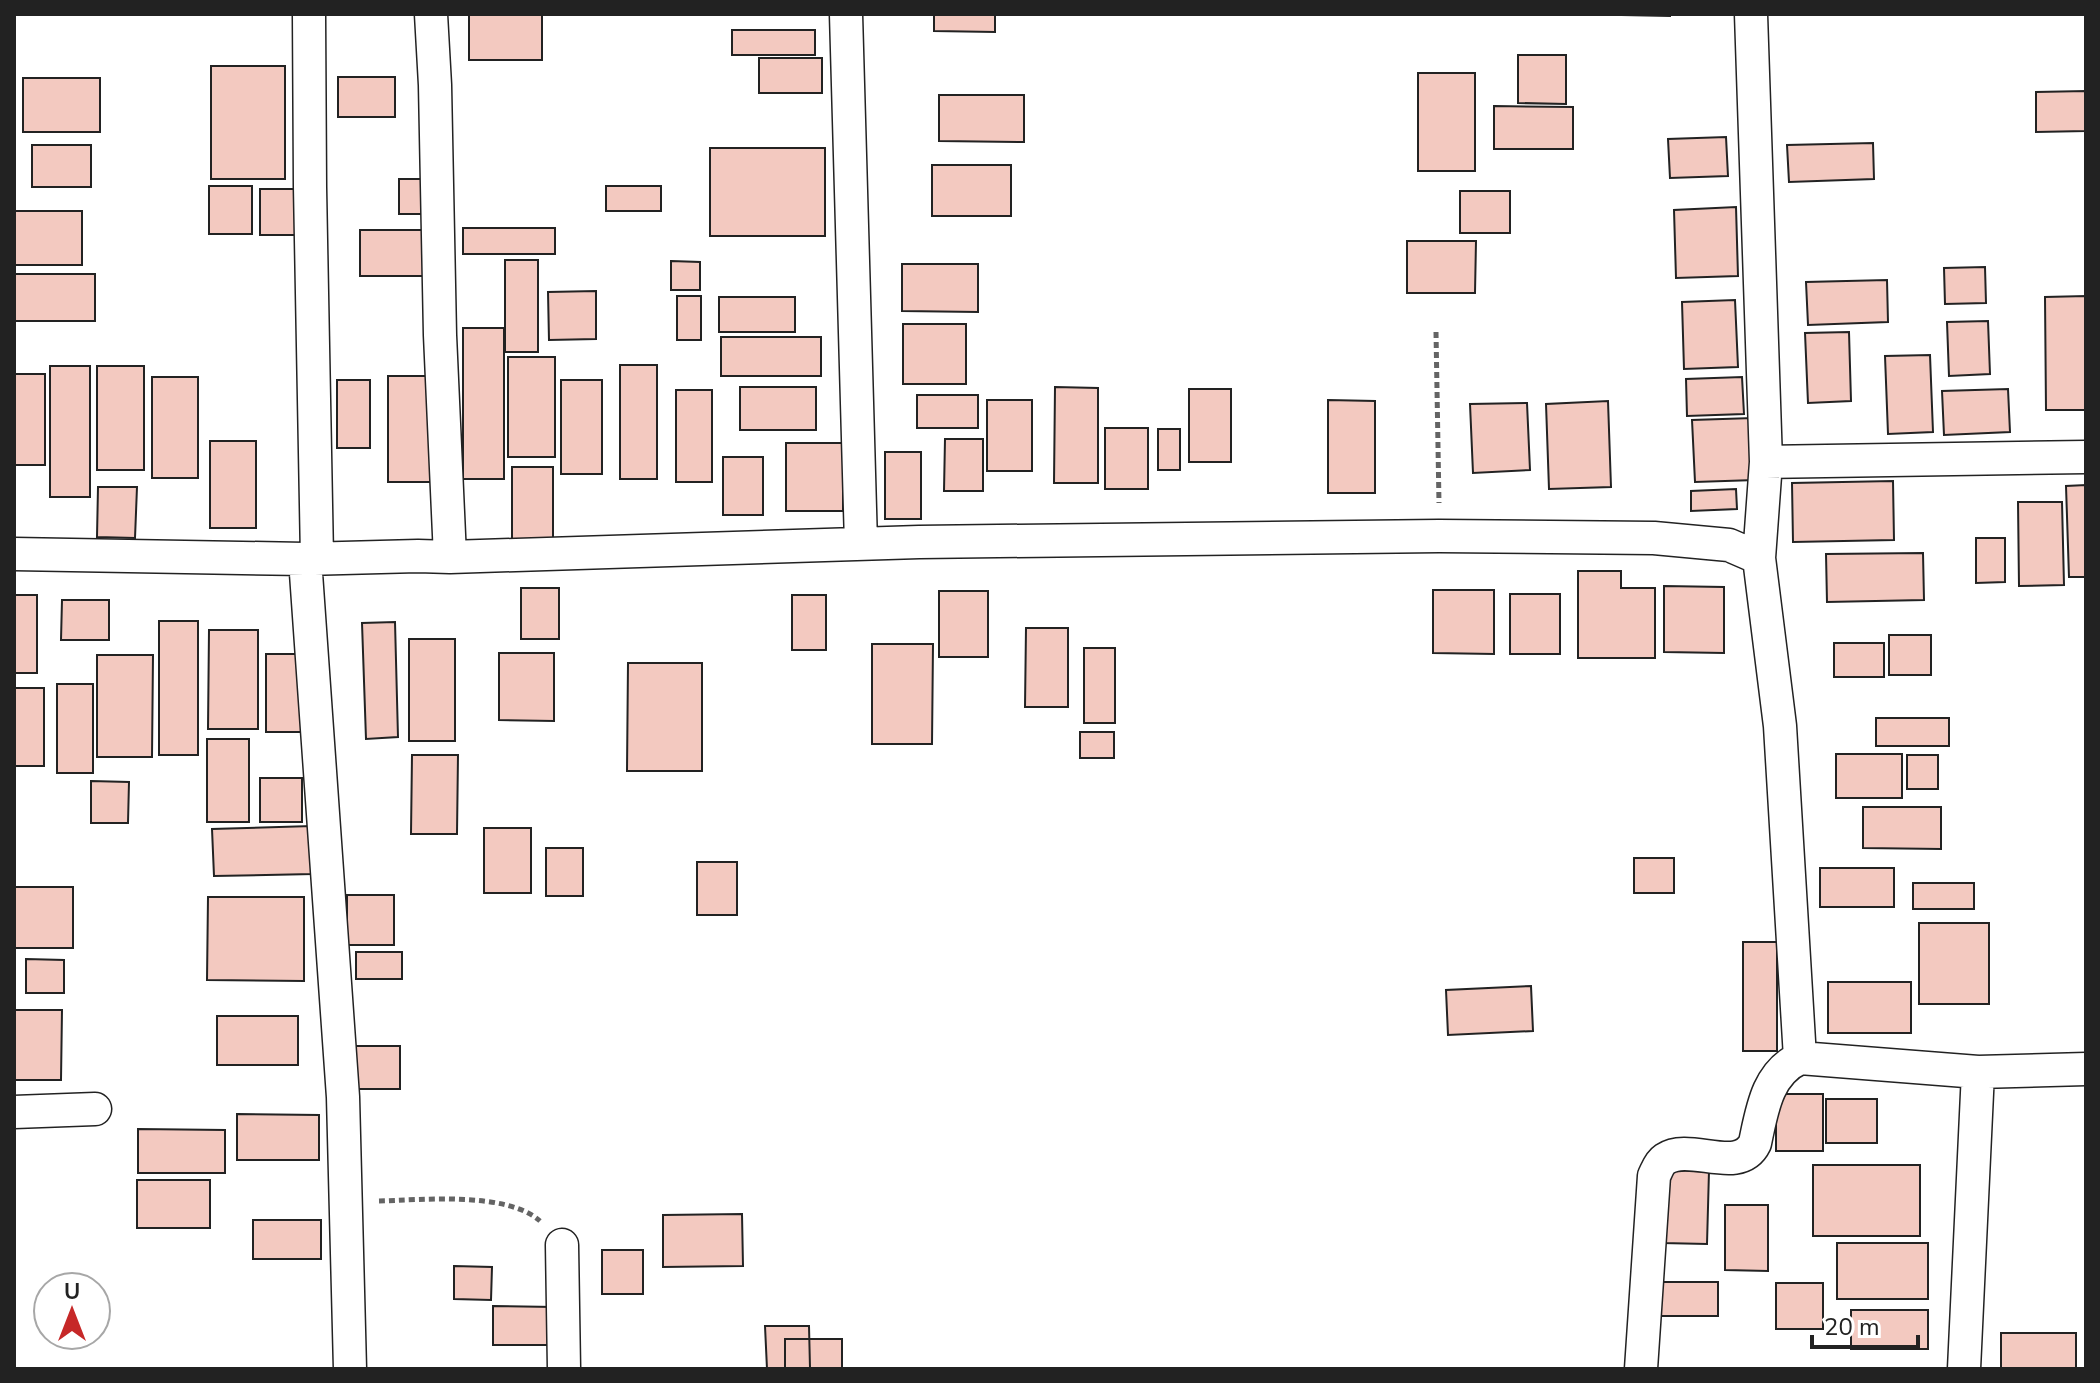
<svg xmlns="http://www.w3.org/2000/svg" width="2100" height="1383" viewBox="0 0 2100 1383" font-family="'Nunito Sans',sans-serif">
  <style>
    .building { fill: #f3c9c0; stroke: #222; stroke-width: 2 }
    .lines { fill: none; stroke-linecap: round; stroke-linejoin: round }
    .street-casing { stroke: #222; stroke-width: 35 }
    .path { stroke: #646464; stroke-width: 5; stroke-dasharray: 6 4; stroke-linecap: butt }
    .street { stroke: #fff; stroke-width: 32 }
  </style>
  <rect width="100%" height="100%" fill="#fff"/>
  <path class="building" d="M469 14H542V60H469Z
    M934 14H995V32L934 31Z
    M1622 14H1670V16L1622 15Z
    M732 30H815V55H732Z
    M1518 55H1566V104L1518 103Z
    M759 58H822V93H759Z
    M211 66H285V179H211Z
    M1418 73H1475V171H1418Z
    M338 77H395V117H338Z
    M23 78H100V132H23Z
    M2086 91V131L2036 132V92Z
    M939 95H1024V142L939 141Z
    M1494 106 1573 107V149H1494Z
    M1726 137 1728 176 1670 178 1668 139Z
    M1873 143 1874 179 1789 182 1787 145Z
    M32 145H91V187H32Z
    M710 148H825V236H710Z
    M932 165H1011V216H932Z
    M399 179H431V214H399Z
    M209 186H252V234H209Z
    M606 186H661V211H606Z
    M260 189H299V235H260Z
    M1460 191H1510V233H1460Z
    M1736 207 1738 276 1676 278 1674 210Z
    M14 211H82V265H14Z
    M463 228H555V254H463Z
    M360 230H428V276H360Z
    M1407 241H1476L1475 293H1407Z
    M505 260H538V352H505Z
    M671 261 700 262V290H671Z
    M902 264H978V312L902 311Z
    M1985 267 1986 303 1945 304 1944 268Z
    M14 274H95V321H14Z
    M1887 280 1888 322 1808 325 1806 282Z
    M596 291V339L549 340 548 292Z
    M677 296H701V340H677Z
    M2086 296V410H2046L2045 297Z
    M719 297H795V332H719Z
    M1735 300 1738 367 1684 369 1682 302Z
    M1988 321 1990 374 1949 376 1947 322Z
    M903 324H966V384H903Z
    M463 328H504V479H463Z
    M1849 332 1851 401 1808 403 1805 333Z
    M721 337H821V376H721Z
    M1930 355 1933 432 1888 434 1885 356Z
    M508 357H555V457H508Z
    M620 365H657V479H620Z
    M50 366H90V497H50Z
    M97 366H144V470H97Z
    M14 374H45V465H14Z
    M388 376H434V482H388Z
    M152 377H198V478H152Z
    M1742 377 1744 414 1687 416 1686 379Z
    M337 380H370V448H337Z
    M561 380H602V474H561Z
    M740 387H816V430H740Z
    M1055 387 1098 388V483H1054Z
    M1189 389H1231V462H1189Z
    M2008 389 2010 432 1944 435 1942 391Z
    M676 390H712V482H676Z
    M917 395H978V428H917Z
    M987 400H1032V471H987Z
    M1328 400 1375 401V493H1328Z
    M1608 401 1611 487 1549 489 1546 404Z
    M1527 403 1530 470 1473 473 1470 404Z
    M1753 418 1755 480 1695 482 1692 420Z
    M1105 428H1148V489H1105Z
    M1158 429H1180V470H1158Z
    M945 439H983V491H944Z
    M210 441H256V528H210Z
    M786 443H843V511H786Z
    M885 452H921V519H885Z
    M723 457H763V515H723Z
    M512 467H553V540H512Z
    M1893 481 1894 540 1793 542 1792 483Z
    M2086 485V577H2069L2066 486Z
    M98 487H137L135 538 97 537Z
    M1736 489 1737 509 1691 511V491Z
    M2018 502H2062L2064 585 2019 586Z
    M1976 538H2005V582L1976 583Z
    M1923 553 1924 600 1827 602 1826 554Z
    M1578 571H1621V588H1655V658H1578Z
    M1664 586 1724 587V653L1664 652Z
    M521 588H559V639H521Z
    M1433 590H1494V654L1433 653Z
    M939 591H988V657H939Z
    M1510 594H1560V654H1510Z
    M14 595H37V673H14Z
    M792 595H826V650H792Z
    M62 600H109V640H61Z
    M159 621H198V755H159Z
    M395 622 398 737 366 739 362 623Z
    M1026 628H1068V707H1025Z
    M209 630H258V729H208Z
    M1889 635H1931V675H1889Z
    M409 639H455V741H409Z
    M1834 643H1884V677H1834Z
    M872 644H933L932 744H872Z
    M1084 648H1115V723H1084Z
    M499 653H554V721L499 720Z
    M266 654H306L305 732H266Z
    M97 655H153L152 757H97Z
    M628 663H702V771H627Z
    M57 684H93V773H57Z
    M14 688H44V766H14Z
    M1876 718H1949V746H1876Z
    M1080 732H1114V758H1080Z
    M207 739H249V822H207Z
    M1836 754H1902V798H1836Z
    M412 755H458L457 834H411Z
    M1907 755H1938V789H1907Z
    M260 778H302V822H260Z
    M91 781 129 782 128 823H91Z
    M1863 807H1941V849L1863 848Z
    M312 826 313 874 214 876 212 829Z
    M484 828H531V893H484Z
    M546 848H583V896H546Z
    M1634 858H1674V893H1634Z
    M697 862H737V915H697Z
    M1820 868H1894V907H1820Z
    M1913 883H1974V909H1913Z
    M14 887H73V948H14Z
    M347 895H394V945H347Z
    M208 897H304V981L207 980Z
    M1919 923H1989V1004H1919Z
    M1743 942H1777V1051H1743Z
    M356 952H402V979H356Z
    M26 959 64 960V993H26Z
    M1828 982H1911V1033H1828Z
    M1531 986 1533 1031 1448 1035 1446 990Z
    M14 1010H62L61 1080H14Z
    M217 1016H298V1065H217Z
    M350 1046H400V1089H350Z
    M1776 1094H1823V1151H1776Z
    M1826 1099H1877V1143H1826Z
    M237 1114 319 1115V1160H237Z
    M138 1129 225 1130V1173H138Z
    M1813 1165H1920V1236H1813Z
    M1664 1170 1709 1171 1707 1244 1662 1243Z
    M137 1180H210V1228H137Z
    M1725 1205H1768V1271L1725 1270Z
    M742 1214 743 1266 663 1267V1215Z
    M253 1220H321V1259H253Z
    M1837 1243H1928V1299H1837Z
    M602 1250H643V1294H602Z
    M454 1266 492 1267 491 1300 454 1299Z
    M1658 1282H1718V1316H1658Z
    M1776 1283H1823V1329H1776Z
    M493 1306 554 1307V1345H493Z
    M1851 1310H1928V1349H1851Z
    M765 1326H809L810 1368 767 1369Z
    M2001 1333H2076V1369H2001Z
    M785 1339H842V1369H785Z"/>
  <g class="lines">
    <g class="street-casing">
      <path id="street" d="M309 14 310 187 317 558
        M431 14 435 85 440 335 450 557
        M846 14 861 544
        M1751 14 1766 462 1759 558
        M1766 462 2086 457
        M14 554 305 559 418 556 450 557 919 542 1439 536 1654 538 1729 545 1759 558 1780 726 1800 1058 1978 1072 2086 1069
        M305 559 343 1097 350 1369
        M14 1112 95 1109
        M562 1245 564 1369
        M1641 1369 1654 1176C1657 1170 1659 1163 1665 1159 1690 1142 1739 1176 1755 1143 1762 1110 1767 1073 1800 1058
        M1964 1369 1978 1072"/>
    </g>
    <path class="path" d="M1436 332 1439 503
      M379 1201C422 1200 506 1191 540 1221"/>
    <use href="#street" class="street"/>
  </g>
  <rect width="2100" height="1383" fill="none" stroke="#222222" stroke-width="32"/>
  <g transform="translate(72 1311)"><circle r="38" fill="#ffffff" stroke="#a7a7a7" stroke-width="2"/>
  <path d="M0-6L14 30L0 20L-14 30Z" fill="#c62828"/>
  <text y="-12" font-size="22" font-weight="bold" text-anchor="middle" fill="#222222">U</text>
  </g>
  <path d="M1812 1335v12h106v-12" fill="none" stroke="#222222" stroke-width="4"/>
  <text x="1824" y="1335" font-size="24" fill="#222222" stroke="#ffffff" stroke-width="6" paint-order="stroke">20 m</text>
</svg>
